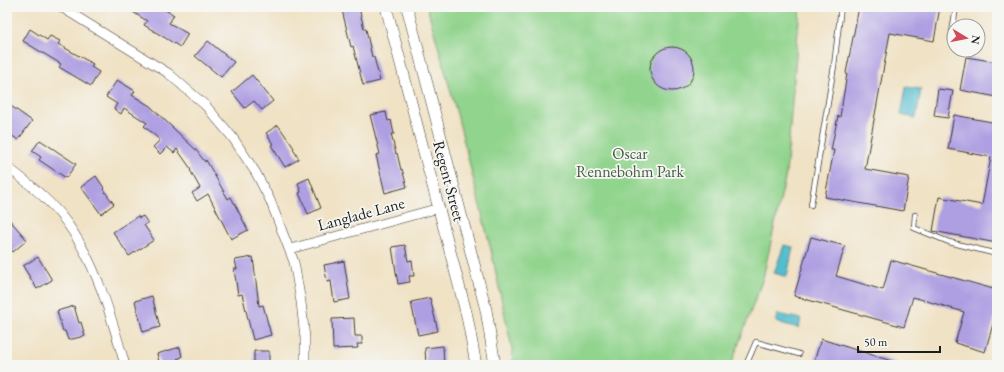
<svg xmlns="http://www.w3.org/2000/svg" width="1004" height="372" viewBox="0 0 1004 372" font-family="'EB Garamond',serif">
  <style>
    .green { fill: #91d48d; stroke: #567854 }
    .water { fill: #53becf; stroke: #386d76 }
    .building { fill: #ae9ee2 }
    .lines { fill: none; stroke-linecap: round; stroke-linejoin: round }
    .service-casing { stroke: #3c3a35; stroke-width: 6 }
    .minor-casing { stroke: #3c3a35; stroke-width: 10 }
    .tertiary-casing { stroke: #3c3a35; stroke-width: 12 }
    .service { stroke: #fff; stroke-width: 4.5 }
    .minor { stroke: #fff; stroke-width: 9 }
    .tertiary { stroke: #fff; stroke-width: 11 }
    .labels { text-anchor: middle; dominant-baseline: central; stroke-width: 3.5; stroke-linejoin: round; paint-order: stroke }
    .park-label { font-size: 16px; fill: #455c44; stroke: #f6f6f2 }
    .street-label { font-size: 16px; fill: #1c1c1c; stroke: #f6f6f2 }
  </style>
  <rect width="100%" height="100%" fill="#f6f6f2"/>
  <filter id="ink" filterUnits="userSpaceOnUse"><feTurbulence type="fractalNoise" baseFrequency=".025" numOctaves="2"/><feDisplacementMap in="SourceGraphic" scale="8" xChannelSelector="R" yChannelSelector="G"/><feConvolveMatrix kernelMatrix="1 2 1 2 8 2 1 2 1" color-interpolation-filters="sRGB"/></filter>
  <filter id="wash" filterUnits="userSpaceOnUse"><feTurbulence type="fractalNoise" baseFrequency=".012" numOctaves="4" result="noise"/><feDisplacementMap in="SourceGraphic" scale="16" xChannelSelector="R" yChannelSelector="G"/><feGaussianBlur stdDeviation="0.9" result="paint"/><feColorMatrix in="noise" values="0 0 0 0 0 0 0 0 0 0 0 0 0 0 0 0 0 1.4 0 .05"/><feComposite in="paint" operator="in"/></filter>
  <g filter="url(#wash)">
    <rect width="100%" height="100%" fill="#f0e2c5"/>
    <path class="green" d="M427 7H800L786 174 763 278 731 365H513L512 349 491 250 457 114Z"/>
    <path class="water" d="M906 87 921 89 916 118 901 115Z
      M784 245 793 247 787 277 774 273Z
      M778 314 801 319 799 328 776 322Z"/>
    <g id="blocks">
      <path class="building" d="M125 7H160L174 15 169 23 188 34 180 47 144 25 147 21Z
        M354 7H359L364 29H366L372 57H374L380 81 363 85 353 46 351 47 342 10Z
        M859 7H940L934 41 890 33 865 169 909 177 903 211 825 197 834 150H831L838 116 840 117 847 74 846 73Z
        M30 29 47 40 50 36 60 41 58 44 93 64 91 67 99 72 91 86 59 67 61 64 23 41Z
        M208 41 234 62 221 77 195 56Z
        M650 69a22 22 0 1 1 44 0a22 22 0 1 1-44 0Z
        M966 57 997 62V97L960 90Z
        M252 75 273 101 262 110 254 101 245 108 232 92Z
        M117 80 135 91 132 95 150 106 196 150 205 162 206 160 228 199 231 197 248 230 231 239 208 194 197 201 192 193 200 188 190 170 191 169 177 149 174 153 167 147 160 154 153 147 160 140 144 126 147 123 124 108 121 114 114 109 117 104 106 97Z
        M938 89 953 91 948 118 934 116Z
        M11 106 32 121 18 140 7 132V111Z
        M386 112 388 121 391 120 394 134H391L396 154 397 153 401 170 402 169 407 187 385 193 376 155 380 154 370 115Z
        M954 115 997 123V243L933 231 939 197 982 205 991 157 948 149Z
        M278 125 294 148 293 149 299 159 285 167 271 145 273 144 266 133Z
        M40 140 76 164 66 178 39 160 41 157 32 151Z
        M96 176 104 188 103 189 114 204 101 214 81 187Z
        M309 178 321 208 308 214 299 193 301 192 298 183Z
        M138 216 139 218 143 216 148 223 144 225 154 240 129 256 113 232Z
        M7 217 27 240 13 252 7 245Z
        M811 237 845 246 836 276 883 290 891 260 997 290V310L985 352 955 343 964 312 913 297 904 327 794 296Z
        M405 245 408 261 412 260 414 276H409L410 282 398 284 392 247Z
        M38 257 52 280 37 289 23 266Z
        M253 257 259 306 263 305 271 335 253 340 242 294 238 295 234 269H237L235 260Z
        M344 261 350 299 334 302 331 281 327 282 324 265Z
        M152 296 160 327 143 332 135 301Z
        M430 298 438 331 418 335 411 302Z
        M74 306 79 323 81 322 85 336 68 340 65 331H63L57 311Z
        M354 318 355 336H362V344H357L358 348 333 349 332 319Z
        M821 339 898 363V365H813Z
        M443 346 444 365H426L425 348Z
        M180 347 182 357 177 359 179 365H160L157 354Z
        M254 351H269V365H254Z"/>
    </g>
  </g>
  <g filter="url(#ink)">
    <use href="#blocks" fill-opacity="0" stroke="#3c3a35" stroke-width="1"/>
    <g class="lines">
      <g class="service-casing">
        <path id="service" d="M951 39 956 7
          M811 205 834 66 841 7
          M915 215 914 228 949 242 997 254
          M746 365 756 342 799 354"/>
      </g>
      <g class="minor-casing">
        <path id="minor" d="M61 7 168 73 206 106 233 138 256 173 270 200 294 262 301 302 305 338V365
          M7 167C29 183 51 201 67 223 97 265 111 316 125 365
          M290 249 439 208"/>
      </g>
      <g class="tertiary-casing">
        <path id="tertiary" d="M386 7 467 316 476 365
          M407 7 486 310 495 365"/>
      </g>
      <use href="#service" class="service"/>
      <use href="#minor" class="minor"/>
      <use href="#tertiary" class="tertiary"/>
    </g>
  </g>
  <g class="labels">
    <g class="park-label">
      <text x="630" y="153">Oscar<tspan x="630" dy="18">Rennebohm Park</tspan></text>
    </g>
    <g class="street-label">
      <text transform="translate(449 181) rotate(75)">Regent Street</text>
      <text transform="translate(361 214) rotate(-15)">Langlade Lane</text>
    </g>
  </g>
  <rect width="1004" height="372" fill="none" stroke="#f6f6f2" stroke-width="24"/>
  <g transform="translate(966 38) rotate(100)"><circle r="19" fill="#f6f6f2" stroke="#9f9f9c"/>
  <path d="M0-3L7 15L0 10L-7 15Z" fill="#d1495b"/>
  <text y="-6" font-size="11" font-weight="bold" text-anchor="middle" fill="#1c1c1c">N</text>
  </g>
  <path d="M858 346v6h82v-6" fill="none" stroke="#1c1c1c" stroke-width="2"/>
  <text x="864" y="346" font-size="12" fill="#1c1c1c" stroke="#f6f6f2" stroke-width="3" paint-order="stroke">50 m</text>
</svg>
